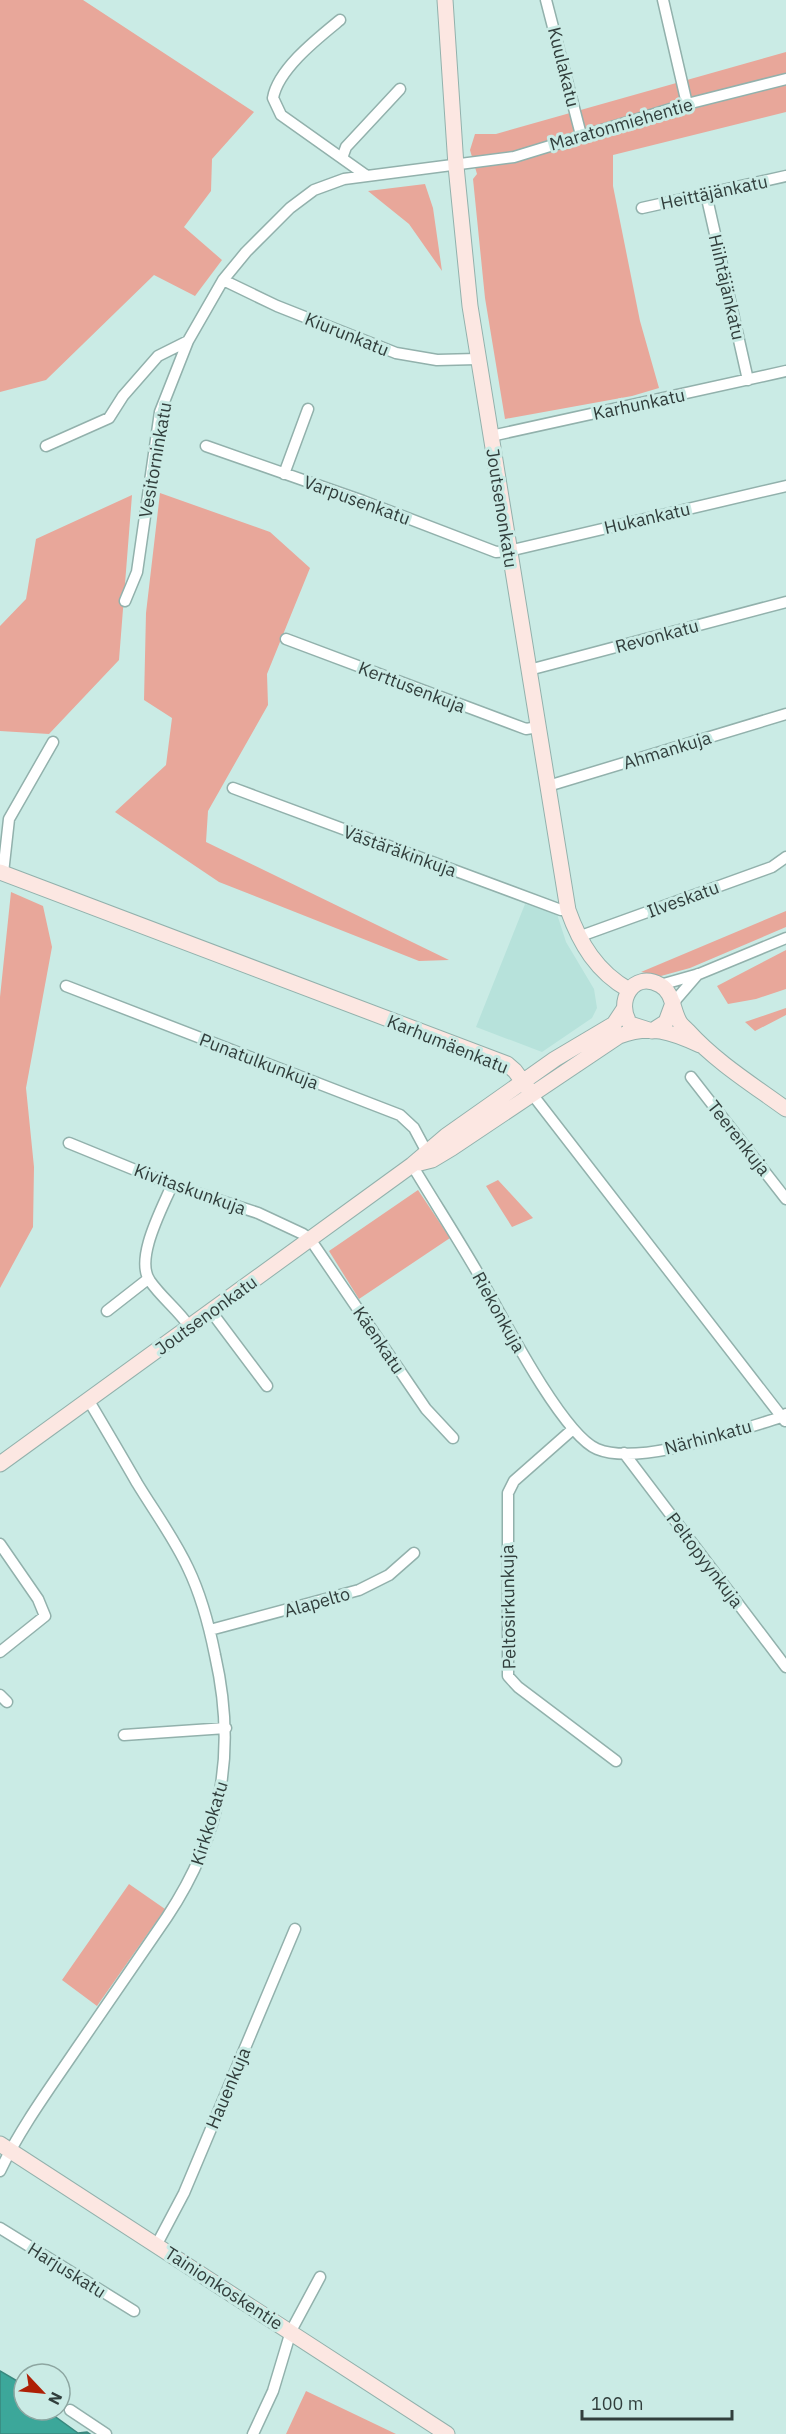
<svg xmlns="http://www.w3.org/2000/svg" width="786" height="2434" viewBox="0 0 786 2434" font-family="'IBM Plex Sans',sans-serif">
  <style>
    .built { fill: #b7e2db }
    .green { fill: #e8a79a }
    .water { fill: #3ca79a; stroke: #39887e; stroke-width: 1.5 }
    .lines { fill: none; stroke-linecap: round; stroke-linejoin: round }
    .street-casing { stroke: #92b1ac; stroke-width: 13 }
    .secondary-casing { stroke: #92b1ac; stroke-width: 17 }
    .street { stroke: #fff; stroke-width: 10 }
    .secondary { stroke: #fce7e2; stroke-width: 15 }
    .labels { text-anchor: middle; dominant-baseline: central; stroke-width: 6; stroke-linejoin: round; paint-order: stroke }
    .street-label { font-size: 18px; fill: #313e3c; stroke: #caebe5 }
  </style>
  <rect width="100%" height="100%" fill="#caebe5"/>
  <path class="built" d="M525 904 557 914 566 942 594 989 597 1008 592 1018 542 1052 476 1027Z"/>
  <path class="green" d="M0 0H83L254 112 212 159 211 191 184 227 222 260 195 296 154 275 46 380 0 392Z
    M786 52V112L613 155V186L640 321 659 388 632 396 505 419 485 298 473 179 477 174 470 150 475 134H496Z
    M425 184 433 208 442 271 409 224 368 191Z
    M160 493 270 532 310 568 267 674 268 705 208 811 206 842 449 960 419 961 219 882 115 812 166 765 172 718 144 700 146 613Z
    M132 495 119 660 49 734 0 731V626L26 599 36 539Z
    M11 892 43 906 52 947 26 1088 34 1167 33 1227 0 1288V997Z
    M786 911V927L690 968 661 976 641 972Z
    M786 950V989L756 999 728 1004 717 986Z
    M786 1008V1015L755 1031 745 1022Z
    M498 1180 533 1218 512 1227 486 1186Z
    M418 1190 450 1238 359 1299 329 1251Z
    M129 1884 165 1909 97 2006 62 1980Z
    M306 2391 396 2434H286Z"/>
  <path class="water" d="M0 2371 24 2385V2410H46L78 2433 87 2432 90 2434H0Z"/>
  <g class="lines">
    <g class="street-casing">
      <path id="street" d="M546 0 581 135
        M663 0 687 104
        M340 20C318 38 278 69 273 98L281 115 367 176
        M342 158 346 147 400 89
        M706 194 748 380
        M642 208 786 176
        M223 280 277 306 396 353 437 360 477 359
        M491 436 786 371
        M46 446 109 418 123 396 158 356 188 341
        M206 446 363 501 496 552 509 551 786 486
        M284 474 308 409
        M125 601 137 572 160 412 188 341 223 280 246 252 290 208 314 190 344 179 514 157 687 104 786 79
        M286 639 526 729 538 727
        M529 670 786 602
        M548 786 786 714
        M233 788 561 910H568
        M3 873 9 819 53 742
        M578 937 772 867 786 857
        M660 985 699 974 786 938
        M66 986 400 1115 414 1128 430 1158
        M673 1003 698 974
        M691 1077 786 1199
        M532 1094 785 1421
        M69 1143 172 1185 258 1213 303 1234 310 1239 426 1409 453 1438
        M412 1165C433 1200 455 1234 476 1270 497 1307 561 1434 597 1449 640 1467 737 1430 782 1417L786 1414
        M172 1185C163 1207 134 1259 150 1281 161 1297 178 1310 189 1326
        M210 1310 267 1386
        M107 1311 148 1279
        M573 1429 514 1481 508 1493V1676L518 1687 616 1761
        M624 1453 786 1667
        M0 1544 38 1599 45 1616 0 1652
        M210 1630 359 1590 389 1575 414 1553
        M0 1695 7 1702
        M124 1735 226 1728
        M0 2171C21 2127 50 2088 77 2048 107 2005 137 1961 167 1917 222 1834 237 1752 215 1655 209 1625 201 1595 188 1568 174 1538 154 1511 137 1483 121 1455 105 1428 89 1401
        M0 2228 134 2311
        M157 2244 184 2193 295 1929
        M70 2410 106 2434
        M253 2434 273 2391 291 2331 320 2277"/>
    </g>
    <g class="secondary-casing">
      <path id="secondary" d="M445 0 456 166 470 306 568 910C580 944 597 972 629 990
        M0 872 507 1064 515 1071 532 1094
        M673 1003 666 1022 652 1031 630 1024C615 1002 633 970 660 985 673 992 672 1008 679 1021 681 1025 685 1028 688 1031 716 1062 753 1085 786 1109
        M420 1163 432 1160 452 1148 619 1036C650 1024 672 1032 700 1045
        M0 1464 412 1165 446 1136 555 1059 614 1024 624 1009
        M0 2144 447 2434"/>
    </g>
    <use href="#street" class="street"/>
    <use href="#secondary" class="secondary"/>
  </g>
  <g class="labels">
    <g class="street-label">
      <text transform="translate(564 67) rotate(76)">Kuulakatu</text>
      <text transform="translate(621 124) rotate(-16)">Maratonmiehentie</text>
      <text transform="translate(714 192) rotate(-12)">Heittäjänkatu</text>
      <text transform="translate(727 287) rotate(77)">Hiihtäjänkatu</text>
      <text transform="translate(347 334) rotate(22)">Kiurunkatu</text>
      <text transform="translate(639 404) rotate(-12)">Karhunkatu</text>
      <text transform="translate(155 460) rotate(-80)">Vesitorninkatu</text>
      <text transform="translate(357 500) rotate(20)">Varpusenkatu</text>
      <text transform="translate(502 508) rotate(81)">Joutsenonkatu</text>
      <text transform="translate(647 518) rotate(-13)">Hukankatu</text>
      <text transform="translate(657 636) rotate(-15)">Revonkatu</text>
      <text transform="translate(412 687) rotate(21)">Kerttusenkuja</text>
      <text transform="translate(667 750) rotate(-17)">Ahmankuja</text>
      <text transform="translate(400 851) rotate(20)">Västäräkinkuja</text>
      <text transform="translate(683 899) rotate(-20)">Ilveskatu</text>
      <text transform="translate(448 1044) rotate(22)">Karhumäenkatu</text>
      <text transform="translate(259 1061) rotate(21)">Punatulkunkuja</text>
      <text transform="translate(739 1138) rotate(52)">Teerenkuja</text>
      <text transform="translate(190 1189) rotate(20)">Kivitaskunkuja</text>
      <text transform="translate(499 1312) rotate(61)">Riekonkuja</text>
      <text transform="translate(206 1315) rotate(-36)">Joutsenonkatu</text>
      <text transform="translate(379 1340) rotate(56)">Käenkatu</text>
      <text transform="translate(708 1437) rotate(-15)">Närhinkatu</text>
      <text transform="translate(705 1560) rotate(53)">Peltopyynkuja</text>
      <text transform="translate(317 1602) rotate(-16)">Alapelto</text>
      <text transform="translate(508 1607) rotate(-91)">Peltosirkunkuja</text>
      <text transform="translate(209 1823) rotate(-73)">Kirkkokatu</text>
      <text transform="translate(228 2088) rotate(-67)">Hauenkuja</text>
      <text transform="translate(67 2270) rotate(32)">Harjuskatu</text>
      <text transform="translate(224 2288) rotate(33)">Tainionkoskentie</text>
    </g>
  </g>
  <g transform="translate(42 2392) rotate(116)"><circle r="28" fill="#caebe5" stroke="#8da6a1" stroke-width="1.5"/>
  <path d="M0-4.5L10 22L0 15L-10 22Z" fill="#ae2006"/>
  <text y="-9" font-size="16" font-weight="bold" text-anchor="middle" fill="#313e3c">N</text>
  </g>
  <path d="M582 2410v9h150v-9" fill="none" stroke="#313e3c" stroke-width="3"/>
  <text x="591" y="2410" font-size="18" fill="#313e3c" stroke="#caebe5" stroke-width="4.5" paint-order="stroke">100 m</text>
</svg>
